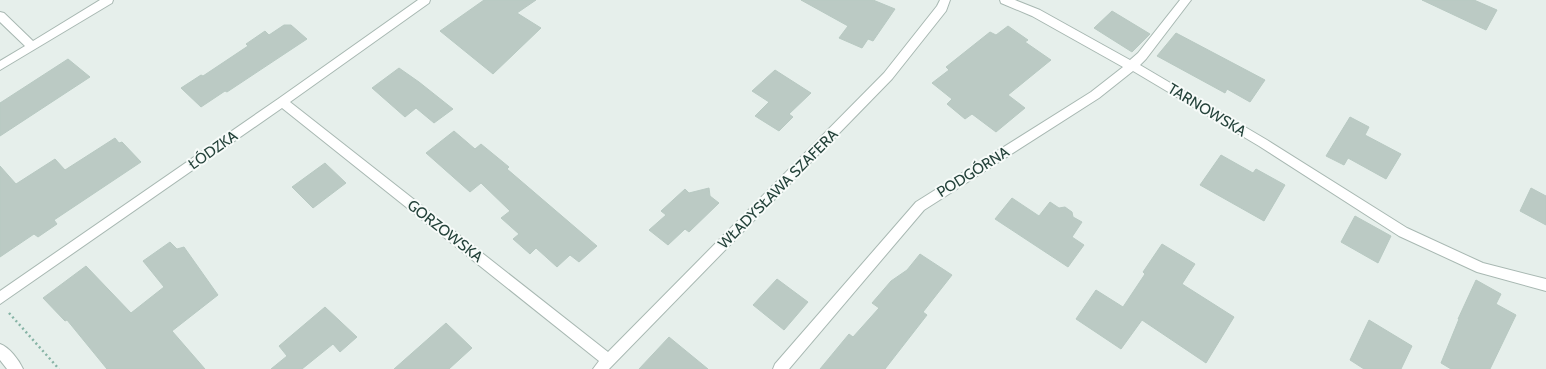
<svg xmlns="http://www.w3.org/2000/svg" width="1546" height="369" viewBox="0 0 1546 369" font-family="Cabin,sans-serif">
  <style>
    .building { fill: #bbcac4; stroke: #b8c9c2 }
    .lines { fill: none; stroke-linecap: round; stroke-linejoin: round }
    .minor-casing { stroke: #a8b8b2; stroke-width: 2 }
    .path { stroke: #86b3a5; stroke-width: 2.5; stroke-dasharray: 2 3; stroke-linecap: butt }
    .minor { fill: #fff; fill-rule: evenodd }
    .labels { text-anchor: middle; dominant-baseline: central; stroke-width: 4; stroke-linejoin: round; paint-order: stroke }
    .street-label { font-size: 15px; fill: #24423a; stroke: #f7fbf9 }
  </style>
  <rect width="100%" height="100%" fill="#e6efeb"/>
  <path class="building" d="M484 0H536L517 13 541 28 493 74 440 31Z
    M801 0H873L895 9 873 41 868 39 862 48 839 38 848 26Z
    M1422 0H1474L1497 10 1486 30Z
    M1112 11 1150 34 1132 52 1094 28Z
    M284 25H291L307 39 227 92 225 91 201 107 181 88 201 75 203 76 248 46 246 44 265 31 269 35Z
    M1008 26 1028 40 1025 42 1051 60 1008 95 1025 108 996 132 972 114 965 119 947 104 952 99 932 83 949 70 946 67 990 32 996 35Z
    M1176 33 1265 80 1250 102 1227 89 1225 93 1157 56Z
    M68 59 90 77 0 136V103Z
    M399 68 419 82 453 109 434 123 416 108 405 117 372 88Z
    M775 70 811 93 789 114 793 117 779 131 755 116 769 102 752 91Z
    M1350 117 1369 127 1365 135 1401 154 1386 179 1348 158 1344 165 1326 156Z
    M454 131 475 149 481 144 509 167 507 169 597 246 579 262 570 255 557 267 536 248 530 254 513 239 519 234 501 218 510 211 481 183 470 192 426 153Z
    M115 138 119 143 122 142 141 162 54 220 57 224 38 237 34 234 0 257V166L16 184 55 159 65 170Z
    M1221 155 1253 173 1256 169 1285 185 1264 221 1200 185Z
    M325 163 346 183 313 208 292 187Z
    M709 188 710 196 719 203 689 232 685 229 668 245 649 230 666 215 661 211 685 189 689 193Z
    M1531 188 1546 196V225L1520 211Z
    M1012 198 1039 216 1050 202 1059 208 1065 207 1072 212 1073 217 1082 222 1072 237 1084 245 1068 267 995 219Z
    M1355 216 1391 236 1378 263 1341 242Z
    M170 242 177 249 184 247 218 295 172 331 205 369H107L67 320 65 321 43 298 86 266 131 313 164 287 143 261Z
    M1162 244 1195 264 1182 284 1234 317 1206 363 1142 320 1121 349 1076 319 1096 290 1123 307 1145 274 1143 272Z
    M920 254 952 275 923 312 927 315 885 369H820L849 334 853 337 879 308 872 303 891 281 907 270Z
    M777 279 808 302 784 330 753 305Z
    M1476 280 1501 294 1496 304 1516 315 1490 369H1451L1441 363 1459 319H1458Z
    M325 307 357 337 340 352 333 344 302 369H271L287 356 279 346Z
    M1369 320 1412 346 1401 369H1364L1350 360Z
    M446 323 472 348 449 369H394Z
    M669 337 708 369H639Z"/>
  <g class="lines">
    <g class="minor-casing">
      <path id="minor" d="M100 0H113L112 3 0 70V61L25 46 0 22V12L4 13 33 41Z
        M418 0H430L429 3 290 102 608 352 884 73 937 6 940 0H950L946 11 892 79 609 369H593L599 361 282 108 0 304V291L278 99Z
        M1000 0H1015L1040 10 1130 60 1138 53 1180 0H1191L1146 59 1140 65 1267 140 1407 228 1483 263 1546 279V291L1477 272 1399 236 1259 146 1133 71 1099 98 924 210 789 369H773L775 364 916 202 1091 92 1123 67 1032 16 1001 3Z
        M0 344C9 347 19 360 23 369H7L0 360Z"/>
    </g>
    <path class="path" d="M9 313 59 369"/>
    <use href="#minor" class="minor"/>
  </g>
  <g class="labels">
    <g class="street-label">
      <text transform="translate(1207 110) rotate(31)">TARNOWSKA</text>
      <text transform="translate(213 150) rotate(-35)">ŁÓDZKA</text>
      <text transform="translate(973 172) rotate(-32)">PODGÓRNA</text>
      <text transform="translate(778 189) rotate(-45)">WŁADYSŁAWA SZAFERA</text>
      <text transform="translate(445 231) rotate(38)">GORZOWSKA</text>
    </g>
  </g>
</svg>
